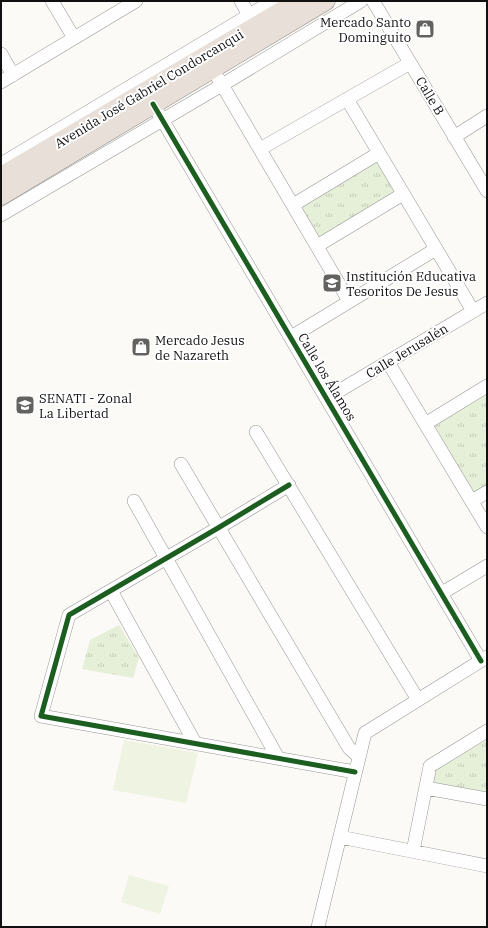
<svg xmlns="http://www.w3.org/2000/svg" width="488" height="928" viewBox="0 0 488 928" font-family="'IBM Plex Serif',serif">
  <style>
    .park { fill: url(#park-tufts) }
    .pitch { fill: #eff3e1 }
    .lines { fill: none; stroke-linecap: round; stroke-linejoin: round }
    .minor-casing { stroke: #969594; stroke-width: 14 }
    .highway-casing { stroke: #838381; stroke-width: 19 }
    .minor { stroke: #fefefe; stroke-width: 13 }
    .highway { stroke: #e8e0d8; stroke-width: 18 }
    .cycleway-casing { stroke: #fff; stroke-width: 8 }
    .cycleway { stroke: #1b5e20; stroke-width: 5 }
    .labels { text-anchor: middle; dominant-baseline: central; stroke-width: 4; stroke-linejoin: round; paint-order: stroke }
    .poi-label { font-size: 13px; fill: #101010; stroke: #fff; text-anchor: start }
    .street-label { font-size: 13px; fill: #101010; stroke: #fff }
  </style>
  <defs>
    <pattern id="park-tufts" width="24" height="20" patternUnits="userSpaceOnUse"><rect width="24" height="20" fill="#e6efd8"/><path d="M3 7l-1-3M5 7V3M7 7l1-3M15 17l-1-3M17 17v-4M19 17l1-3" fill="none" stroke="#c4ccb8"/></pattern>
  </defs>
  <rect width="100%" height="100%" fill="#fbfaf6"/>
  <path class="park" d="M378 159 398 192 320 240 300 207Z
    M487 393V488L473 496 434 425Z
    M119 625 139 658 133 678 82 669 90 640Z
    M487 736V796L431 785 434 767Z"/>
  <path class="pitch" d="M124 740 198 753 186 803 113 790Z
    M129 875 169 886 160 914 121 902Z"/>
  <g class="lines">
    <g class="minor-casing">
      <path id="minor" d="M52 1 74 38
        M241 1 253 22
        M373 1 487 191
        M1 54 13 75
        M218 78 349 301
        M1 82 136 1
        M347 99 473 311
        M153 104 481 661
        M454 137 487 116
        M260 149 410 63
        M1 164 273 1
        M293 205 379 153
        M1 215 222 85 361 1
        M317 246 403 194
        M291 337 436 249
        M388 362 487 527
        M327 398 487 303
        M425 424 487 386
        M256 432 418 700
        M181 464 349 748 359 757
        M289 485 218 528 69 615 41 716 355 772
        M134 501 278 758
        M472 501 487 492
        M111 591 195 743
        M442 593 487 566
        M426 788 487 799
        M340 837 487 866
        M413 851 430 766 487 731
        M318 927 365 733 487 657"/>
    </g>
    <g class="highway-casing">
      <path id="highway" d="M1 176 298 1
        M1 196 326 1"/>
    </g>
    <use href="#minor" class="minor"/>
    <use href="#highway" class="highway"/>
    <g class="cycleway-casing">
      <path id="cycleway" d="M153 104 481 661
        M289 485 218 528 69 615 41 716 355 772"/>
    </g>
    <use href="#cycleway" class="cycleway"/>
  </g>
  <defs>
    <g id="shop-square" transform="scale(1)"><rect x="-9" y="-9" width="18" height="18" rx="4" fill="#626260" stroke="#fff"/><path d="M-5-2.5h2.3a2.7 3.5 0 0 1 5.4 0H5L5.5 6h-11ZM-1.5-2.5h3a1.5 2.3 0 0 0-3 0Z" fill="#fff"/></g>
    <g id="school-square" transform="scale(1)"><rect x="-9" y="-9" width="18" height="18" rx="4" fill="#626260" stroke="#fff"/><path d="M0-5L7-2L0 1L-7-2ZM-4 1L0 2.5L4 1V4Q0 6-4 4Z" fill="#fff"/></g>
    <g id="university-square" transform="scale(1)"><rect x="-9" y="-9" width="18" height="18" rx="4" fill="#626260" stroke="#fff"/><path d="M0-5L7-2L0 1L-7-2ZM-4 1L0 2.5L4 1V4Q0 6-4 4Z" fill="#fff"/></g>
  </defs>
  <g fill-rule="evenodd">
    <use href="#shop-square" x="425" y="29"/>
    <use href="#school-square" x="332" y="283"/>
    <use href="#shop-square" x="141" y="347"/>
    <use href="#university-square" x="25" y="405"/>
  </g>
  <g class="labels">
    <g class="poi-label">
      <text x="411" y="22" text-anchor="end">Mercado Santo<tspan x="411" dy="15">Dominguito</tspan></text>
      <text x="346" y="276">Institución Educativa<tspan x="346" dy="15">Tesoritos De Jesus</tspan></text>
      <text x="155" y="340">Mercado Jesus<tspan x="155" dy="15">de Nazareth</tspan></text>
      <text x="39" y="398">SENATI - Zonal<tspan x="39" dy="15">La Libertad</tspan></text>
    </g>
    <g class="street-label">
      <text transform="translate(149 89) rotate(-31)">Avenida José Gabriel Condorcanqui</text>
      <text transform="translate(430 96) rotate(59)">Calle B</text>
      <text transform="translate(407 351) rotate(-31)">Calle Jerusalén</text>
      <text transform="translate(327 377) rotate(59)">Calle los Álamos</text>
    </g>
  </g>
  <rect width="488" height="928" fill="none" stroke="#101010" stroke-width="4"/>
</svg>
